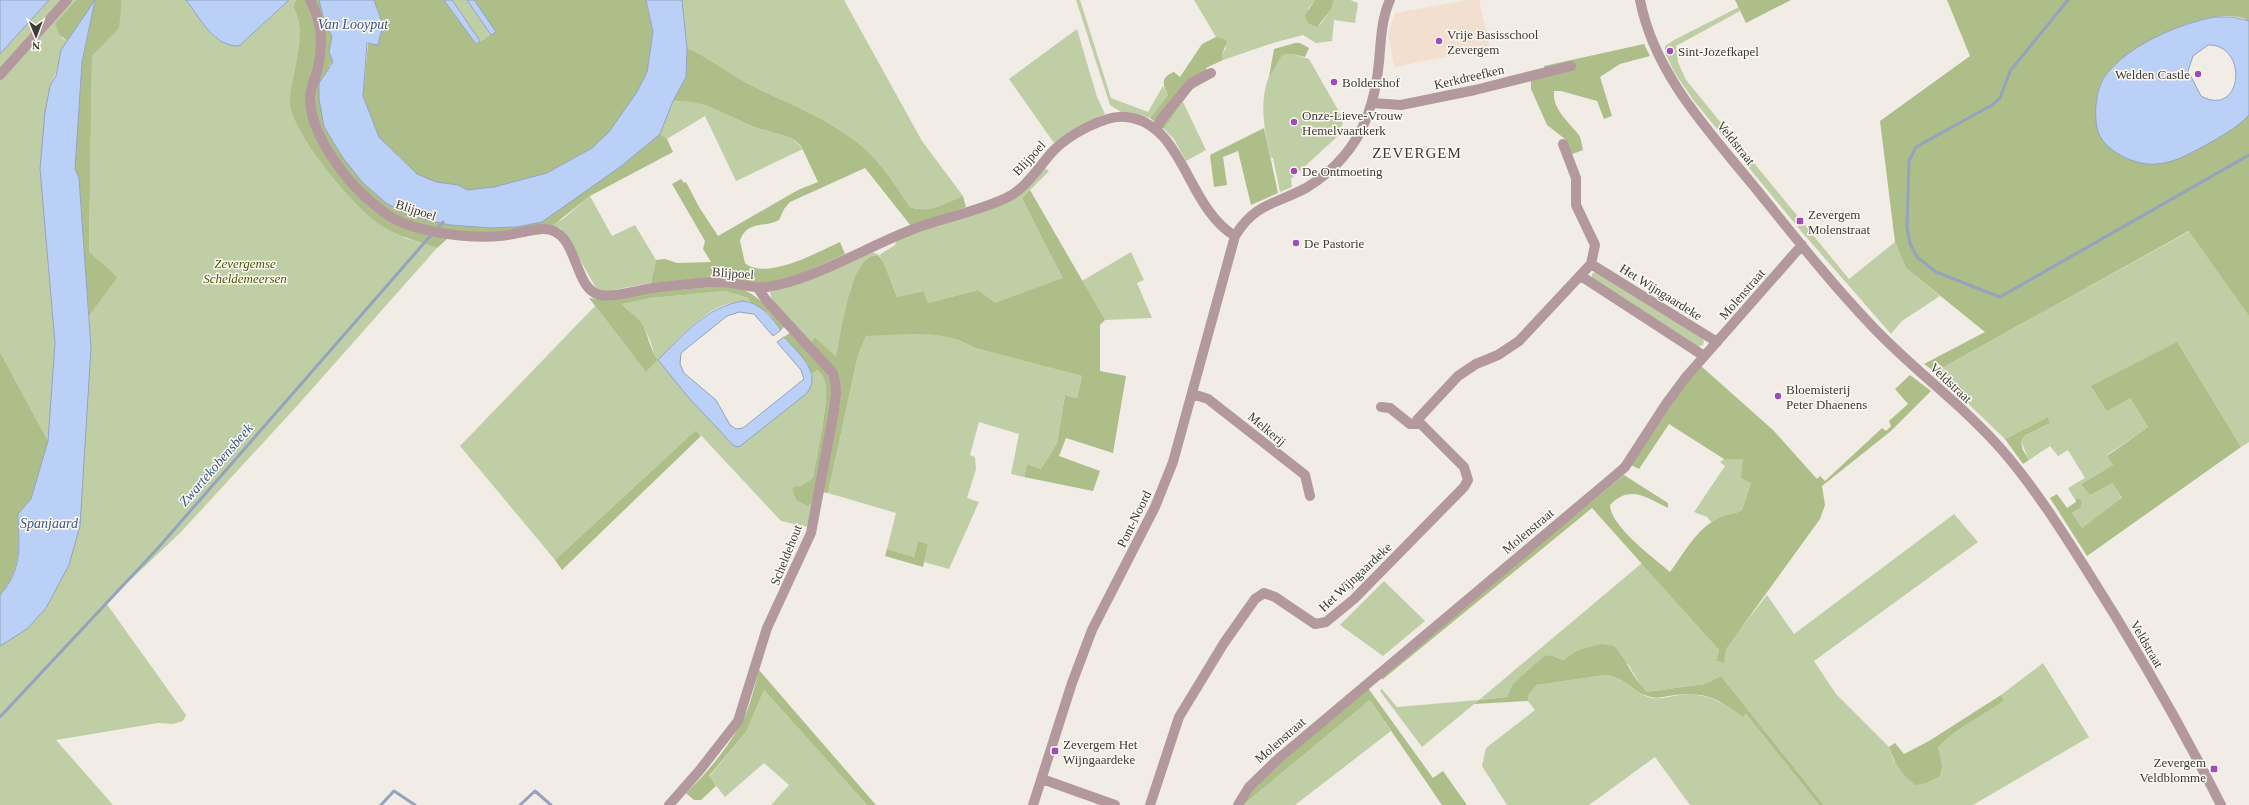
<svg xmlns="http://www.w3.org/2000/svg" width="2249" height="805" viewBox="0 0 2249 805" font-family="'Times New Roman',serif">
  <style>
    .education { fill: #f3dfd0 }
    .green { fill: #c0cea6 }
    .forest { fill: #adbe88 }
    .water { fill: #bad0f7; stroke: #94a3be; fill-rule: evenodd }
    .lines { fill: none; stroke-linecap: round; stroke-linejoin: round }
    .stream { stroke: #94a3be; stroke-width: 3 }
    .minor { stroke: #b3989d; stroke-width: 10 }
    .poi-dot { fill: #9f4bb9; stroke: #fefaf3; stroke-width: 1.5 }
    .labels { text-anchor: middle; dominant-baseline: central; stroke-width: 3; stroke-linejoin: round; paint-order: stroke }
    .poi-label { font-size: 13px; fill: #3c3b38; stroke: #fefaf3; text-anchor: start }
    .street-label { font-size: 13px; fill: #3c3b38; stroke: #fefaf3 }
    .park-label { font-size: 13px; font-style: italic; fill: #485b05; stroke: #fefaf3 }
    .water-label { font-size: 14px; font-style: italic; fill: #365691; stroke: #fefaf3 }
    .quarter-label { font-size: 15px; letter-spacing: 1px; fill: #3c3b38; stroke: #fefaf3 }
  </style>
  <rect width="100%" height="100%" fill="#f1ece6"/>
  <path class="education" d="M1469 0H1479L1490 48 1394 67 1388 33 1395 13Z"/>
  <path class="green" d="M49 0H76L55 23 63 39 67 41C58 55 59 72 50 86L40 169 55 343 48 441 0 352V54Z
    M122 0H186L214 37 239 46 289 0H296L293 7C308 33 295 73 290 101L405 238 437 248 297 406 180 533 106 603 186 715 183 721 173 724 158 723 56 740 113 805H0V646L27 629 46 608 69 565 91 348 89 316 116 278C109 267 98 261 89 251L92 56 118 28Z
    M452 0H467L491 35 480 41Z
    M682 0H844L922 141 963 196C946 203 928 214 910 207 895 185 880 160 858 143 827 118 789 104 753 86 731 75 711 59 687 48Z
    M1076 0H1080L1111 98 1148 112 1163 86 1168 95 1150 118 1121 112 1110 105Z
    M1194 0H1315L1308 9 1320 25 1331 10 1334 0H1350L1358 3 1355 23 1334 20 1332 41 1316 43 1303 35 1273 43 1223 60 1222 54 1226 48 1223 38 1216 37Z
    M1739 7 1740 11 1676 46 1678 62 1686 80 1849 279 1895 242 1906 268 1940 296 1902 321 1891 334 1801 231 1694 101 1674 72 1665 52V46L1674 40Z
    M1077 29 1097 97 1105 114 1054 143 1009 79Z
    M1292 54 1309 59 1341 115 1343 124 1336 134 1338 136 1291 179 1292 187 1280 192 1273 158H1271C1262 122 1256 86 1282 55Z
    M673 101 691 102 708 106 754 127 792 138 803 149 736 181 705 116 667 139 660 134Z
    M1183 102 1206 150 1186 161 1174 139 1164 129Z
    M1043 167 1049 171 1022 198 1064 278 995 304 978 290 928 303 922 291 897 297 883 261 879 255 867 258 851 288 836 358 815 337 811 343C800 331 772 309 770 292L870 251 879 255 895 245 897 239 989 208Z
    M590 196 612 236 635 225 656 260 651 283 602 292 597 290 565 233 560 228 549 226 563 219Z
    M2190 231 2249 316V442L2241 447 2177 343 2130 398 2148 427 2107 455 2113 465 2081 484 2112 483 2122 499 2082 528 2072 513 2080 508 2068 488 2085 478 2068 450 2058 456 2050 446 2029 460 2021 441 2024 436 2050 423 2048 417 2005 439 1935 372Z
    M1131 252 1144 280 1137 283 1152 318 1105 320 1082 281Z
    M1595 272 1599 273 1702 338 1704 341 1703 345 1697 347 1592 279V274Z
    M725 291 748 298 750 302C713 296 681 337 658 360L734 446C768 428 786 406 812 378V374L817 370C821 374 824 377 825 383 830 399 816 458 813 478L801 486 794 488 792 490 796 500 813 501 808 527 781 521 696 430 555 560 460 446 595 306 646 372 658 360C652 352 653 347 649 338 643 324 633 314 622 304L651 298Z
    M902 333C927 333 954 335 975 348L1082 376 1077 398 1065 395 1057 443 1041 469 1027 464 1024 477 1011 474 1019 434 979 422 970 455 975 457 976 469 967 498 979 502 949 569 924 562 928 544 918 541 914 557 887 549 896 513 828 493 858 355 866 336Z
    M1724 459H1743L1751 483 1742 510C1733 516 1722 516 1712 523L1707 517 1694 512 1725 466 1720 462Z
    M1954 514 1978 542 1814 661 1836 694 1889 747 1894 761 1939 753 1938 747 1955 732 2004 701 2001 695 2043 663 2089 737 1973 805H1824L1721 676 1705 684 1647 692 1641 686 1628 664 1568 657 1563 660 1550 655 1512 685 1507 697 1479 700 1422 747 1380 691 1382 689 1397 707 1479 700 1642 563 1719 650 1716 660 1767 595 1794 634Z
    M1384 581 1425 621 1383 656 1340 625Z
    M1605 675C1626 677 1633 694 1652 698 1664 700 1678 693 1691 694 1716 697 1725 706 1746 714L1819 805H1690L1655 757 1589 805H1507L1482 766 1486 748 1535 710 1528 701 1529 694 1537 685Z
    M764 690 867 805H771L789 785 764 763 725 797 709 777 746 732Z
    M1370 700 1391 731 1295 805H1243Z"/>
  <path class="forest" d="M76 0H122L119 28 92 56 89 251C98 261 109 267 117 278L89 316 79 178 75 169 82 62 95 1 67 41 59 34 55 23Z
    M296 0H319L325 24 332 36 329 52 333 62 329 66 410 216 450 225 620 167 660 134 667 139 673 152 590 196 542 234 504 240 447 239 437 248C416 241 394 235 376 222 352 204 288 129 290 100 292 70 309 35 293 7Z
    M374 0H444L476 44 495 32 474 0H646L653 32 647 72 637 92 609 132 592 148 547 173 494 187 467 190 458 185 436 182 417 174 379 137 363 96 368 43 378 45 383 25Z
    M1315 0H1334L1331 10 1317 27 1308 23 1305 15Z
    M1735 0H1791L1746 23Z
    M1947 0H2249V21C2216 1 2125 47 2105 77 2096 89 2096 104 2096 118L2225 134 2249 115V316L2189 231 1935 372 1924 364 1985 332 1906 268 1895 242 1880 121 1970 56Z
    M1216 37 1223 38 1227 42 1222 54 1223 60 1206 68 1210 79 1191 90 1164 129 1150 118 1168 95C1162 84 1161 77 1174 72L1180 77 1202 44Z
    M1295 43H1300L1309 48 1305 57 1292 54 1282 55 1269 77 1274 49Z
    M1644 44 1650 56 1620 64 1600 77 1612 116 1604 119 1597 101 1561 91H1554C1552 109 1569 122 1579 135 1581 138 1582 146 1583 150L1570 155 1565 139 1547 125 1531 89V81L1546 76 1544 66Z
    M687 48C711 59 731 75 753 86 789 104 827 118 858 143 880 160 895 185 910 207 928 214 946 203 963 196L966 207 911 226 865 168 790 202 784 209 779 220C765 228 747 220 740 241L745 263C766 281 818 252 840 242L845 254 799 275 766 283 700 281 651 283 656 260 665 259 677 263 711 262 703 249 705 241 672 184 681 179 684 183 686 182 699 207 718 236 798 190 818 182 801 146 792 138 754 127 708 106 691 102 673 101 686 77Z
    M1264 128 1278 193 1251 205 1238 151 1223 157 1227 185 1214 187 1210 155Z
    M1030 190 1105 320 1100 325V371L1126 376 1113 453 1066 438 1059 456 1100 471 1093 491 1024 477 1027 464 1041 469 1057 443 1065 395 1077 398 1082 376 975 348C942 328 903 335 866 336L858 355 828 493 822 492 839 388 811 343 815 337 836 357C841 334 849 273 867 259 869 256 875 256 878 255L883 261 897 297 923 291 928 303 978 290 995 303 1063 278 1022 198Z
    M727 286C756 289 766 307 785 326L781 330 768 313 750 302 748 298 725 291 651 298 622 304C627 310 635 315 640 321 649 334 649 349 658 360L646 372 589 298 606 300 664 291Z
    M791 332 827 371 834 393 815 499 808 506 796 500 792 490 794 487 801 486 813 478C816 458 830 399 825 383 824 377 821 374 817 370L812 374 807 363 784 337Z
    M2177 342 2241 447 2087 556 2050 498 2057 494 2067 508 2076 502V499H2080L2082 502 2080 508 2072 513 2082 528 2122 498 2112 483 2090 495 2081 484 2113 465 2107 456 2148 427 2130 398 2107 411 2091 386Z
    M0 352 48 441 31 499 18 514C19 546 22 569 0 595Z
    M1701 366 1773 430 1817 479 1820 476 1825 481 1882 428 1886 431 1891 426 1889 421 1908 404 1895 389 1910 375 1931 391 1891 431 1822 486 1825 505 1820 519 1726 649 1724 663 1716 660 1719 650 1592 508 1382 680 1381 675 1624 475 1668 503V508C1647 498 1630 484 1610 505 1611 527 1653 557 1670 572 1685 552 1696 529 1719 518 1727 514 1735 515 1742 510L1751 483 1741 478 1743 459H1724L1669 424 1639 469 1631 465 1687 381Z
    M2048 417 2050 423 2024 436 2021 441 2023 450 2029 460 2023 464 2005 439Z
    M696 430 701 436 562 570 555 560Z
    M918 541 928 544 923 567 885 556 887 549 914 557Z
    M1602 644 1614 646C1627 660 1633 679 1647 692L1705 684 1721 676 1824 805H1819L1746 714 1743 717C1721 700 1704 691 1675 695 1667 696 1659 699 1651 697 1632 693 1626 677 1605 675L1537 685 1529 694 1528 701 1474 704 1479 700 1507 697 1512 685 1543 657 1550 655 1563 660 1579 650Z
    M759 670 876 805H867L764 690 746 732 709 776 716 786 701 800H694L686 793C707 773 726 750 740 725 750 709 754 688 759 670Z
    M1368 688 1433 778 1443 771 1467 805H1442L1370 700 1243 805 1249 789Z
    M2001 695 2004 701 1955 732 1938 747 1942 766 1940 776 1926 783 1916 785C1901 775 1895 763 1889 747L1895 743 1904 754 1929 741Z"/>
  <path class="water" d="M0 0H49L0 54Z
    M95 0 82 62 75 169 79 178 91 348 80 526 69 565 46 608 27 629 0 646V595C23 569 19 546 18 514L31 499 48 441 55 343 40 169 45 112 50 86 56 76 61 50Z
    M186 0H289L239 46C214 47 200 18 186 0Z
    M319 0H374L383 25 378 45 367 43 363 96 379 137 417 174 436 182 458 185 467 190 494 187 547 173 592 148 609 132 637 92 647 72 653 32 646 0H682L687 48 686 77 673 101 660 134 620 167 542 222 517 227 491 228 450 225 410 216 386 203 363 183 343 158 324 127 319 99V83L333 62 329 52 332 36 325 24Z
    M444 0H452L480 41 476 44Z
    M467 0H474L496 32 491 35Z
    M2215 17H2233L2249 21V115C2237 128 2220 137 2204 146 2189 154 2174 163 2156 164 2138 166 2111 154 2101 138 2092 123 2095 90 2105 76 2128 45 2178 24 2215 17ZM2208 45C2249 44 2243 119 2201 96L2188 71 2193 56Z
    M743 301C761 303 771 317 781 330L773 336 754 314 739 312 727 316 681 353 680 364 684 373 716 400 730 425 736 429 743 428 804 379 801 370 777 342 784 337C797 352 824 373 806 394L739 447 734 446 689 398 658 360C683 335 706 307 743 301Z"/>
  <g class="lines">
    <path class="stream" d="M2068 0 2010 71 2000 98 1992 105 1916 147 1909 161 1907 228 1910 243 1917 257 1936 272 2000 297 2249 155
      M436 230 443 222
      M0 717 158 548 432 234
      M381 805 394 791 415 805
      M520 805 535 791 551 805"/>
    <path class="minor" d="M310 0C323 24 323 46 317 72 314 80 311 88 310 96 309 125 331 158 349 180 358 191 373 204 385 213 410 232 469 239 500 236 514 235 529 229 543 229 579 228 572 289 600 295 617 298 643 288 661 287 682 285 703 282 724 282 738 283 752 289 767 287 816 279 864 248 911 230 942 218 976 212 1006 198 1026 189 1039 166 1054 150 1068 136 1105 114 1126 117 1184 123 1186 207 1235 236
      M1640 0C1655 76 1710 132 1757 190 1794 236 1831 283 1871 325 1912 369 1962 404 2002 450 2034 487 2060 528 2086 569 2135 646 2180 724 2221 805
      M0 75 67 0
      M1372 103 1401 105 1475 90 1571 66
      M1157 129 1160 121 1191 83 1211 73
      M1591 264 1717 342
      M1581 276 1704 356
      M1193 394 1208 399 1305 475 1310 496
      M1381 407 1390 408 1410 424H1420
      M1042 779 1115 805
      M669 805 699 771 738 721 767 628 811 533 833 416 836 393 835 382 833 373 766 300 758 288
      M1033 805 1072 683 1092 630 1155 507 1173 462 1235 236C1255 203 1276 204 1306 188 1319 180 1333 169 1343 157 1366 131 1376 96 1379 62 1381 41 1381 20 1390 0
      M1150 805 1179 717 1224 643 1255 599 1264 593 1275 597 1315 624 1326 622 1354 599 1464 487 1468 480 1464 467 1417 420 1458 376 1476 364 1498 355 1519 341 1591 264 1595 245 1576 205V178L1563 144
      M1238 805 1249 787 1278 759 1617 474 1625 467 1666 404 1686 377 1802 245"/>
  </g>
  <g class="poi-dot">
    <circle cx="1439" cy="41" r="4"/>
    <circle cx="1670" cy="51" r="4"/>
    <circle cx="2198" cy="74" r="4"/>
    <circle cx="1334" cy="82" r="4"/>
    <circle cx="1294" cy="122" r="4"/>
    <circle cx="1294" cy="171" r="4"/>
    <rect x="1796" y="217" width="8" height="8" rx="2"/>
    <circle cx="1296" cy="243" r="4"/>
    <circle cx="1778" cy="396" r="4"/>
    <rect x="1051" y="747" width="8" height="8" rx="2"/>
    <rect x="2210" y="765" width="8" height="8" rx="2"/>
  </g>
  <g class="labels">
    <g class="poi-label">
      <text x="1447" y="34">Vrije Basisschool<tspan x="1447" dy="15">Zevergem</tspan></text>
      <text x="1678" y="51">Sint-Jozefkapel</text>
      <text x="2190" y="74" text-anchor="end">Welden Castle</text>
      <text x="1342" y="82">Boldershof</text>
      <text x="1302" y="115">Onze-Lieve-Vrouw<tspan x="1302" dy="15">Hemelvaartkerk</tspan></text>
      <text x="1302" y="171">De Ontmoeting</text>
      <text x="1808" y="214">Zevergem<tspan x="1808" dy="15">Molenstraat</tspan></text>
      <text x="1304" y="243">De Pastorie</text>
      <text x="1786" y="389">Bloemisterij<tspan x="1786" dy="15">Peter Dhaenens</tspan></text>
      <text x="1063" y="744">Zevergem Het<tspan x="1063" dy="15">Wijngaardeke</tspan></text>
      <text x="2206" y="762" text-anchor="end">Zevergem<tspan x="2206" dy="15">Veldblomme</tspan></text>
    </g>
    <g class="street-label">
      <text transform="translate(1469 77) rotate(-13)">Kerkdreefken</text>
      <text transform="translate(1736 143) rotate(51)">Veldstraat</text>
      <text transform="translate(1029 158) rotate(-48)">Blijpoel</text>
      <text transform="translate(416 210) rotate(18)">Blijpoel</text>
      <text transform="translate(733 273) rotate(4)">Blijpoel</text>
      <text transform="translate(1661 292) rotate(32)">Het Wijngaardeke</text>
      <text transform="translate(1742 294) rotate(-49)">Molenstraat</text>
      <text transform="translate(1951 383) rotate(43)">Veldstraat</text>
      <text transform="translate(1267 429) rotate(40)">Melkerij</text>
      <text transform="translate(1134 519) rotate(-64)">Pont-Noord</text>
      <text transform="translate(1528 531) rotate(-40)">Molenstraat</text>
      <text transform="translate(786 555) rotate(-68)">Scheldehout</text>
      <text transform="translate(1355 577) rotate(-43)">Het Wijngaardeke</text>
      <text transform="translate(2147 644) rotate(60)">Veldstraat</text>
      <text transform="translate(1280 740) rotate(-41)">Molenstraat</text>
    </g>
    <g class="park-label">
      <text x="245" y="263">Zevergemse<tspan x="245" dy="15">Scheldemeersen</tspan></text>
    </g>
    <g class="water-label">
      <text x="353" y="24">Van Looyput</text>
      <text transform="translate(216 465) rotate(-49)">Zwartekobensbeek</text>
      <text x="49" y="523">Spanjaard</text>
    </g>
    <g class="quarter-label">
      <text x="1417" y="153">ZEVERGEM</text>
    </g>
  </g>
  <g transform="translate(36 36) rotate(179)" stroke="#fefaf3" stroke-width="3" paint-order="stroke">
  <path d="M0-3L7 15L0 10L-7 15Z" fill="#3c3b38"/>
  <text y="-6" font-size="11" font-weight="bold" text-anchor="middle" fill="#3c3b38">N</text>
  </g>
</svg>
